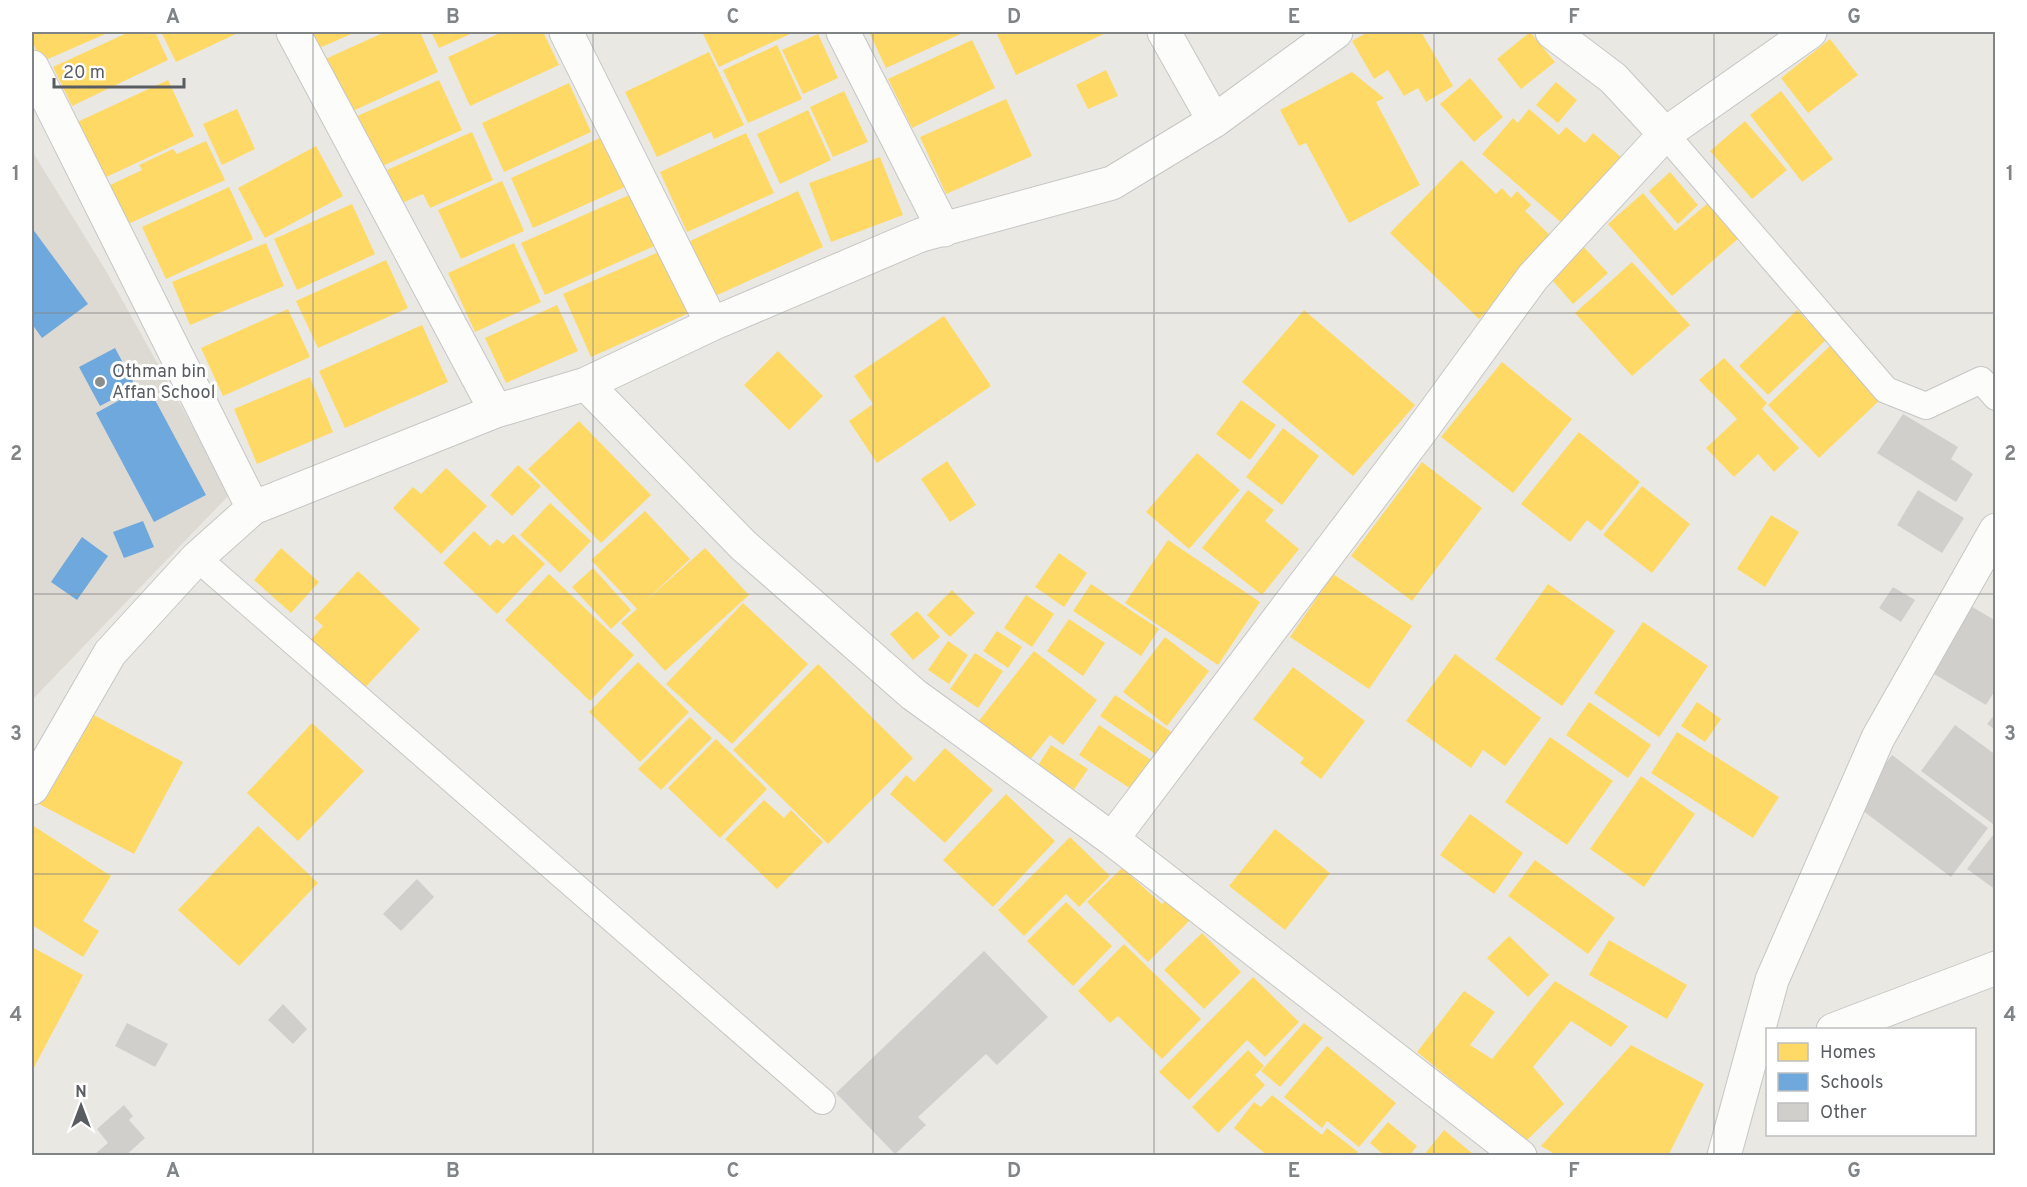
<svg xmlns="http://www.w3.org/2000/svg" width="2027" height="1187" viewBox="0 0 2027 1187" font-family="Overpass,sans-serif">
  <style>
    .education { fill: #dddad3 }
    .homes { fill: #ffd966 }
    .schools { fill: #6fa8dc }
    .building { fill: #d0cfcc }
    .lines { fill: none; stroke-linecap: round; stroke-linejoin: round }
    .service-casing { stroke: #c6c6c6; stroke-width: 28 }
    .minor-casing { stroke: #c6c6c6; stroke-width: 35 }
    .service { stroke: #fcfcfb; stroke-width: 26 }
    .minor { stroke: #fcfcfb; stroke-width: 33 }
    .grid { fill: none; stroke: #818486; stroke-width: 1.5; stroke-opacity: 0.55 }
    .poi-dot { fill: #8b8e8f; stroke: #fff; stroke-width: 2 }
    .labels { text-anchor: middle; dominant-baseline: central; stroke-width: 6; stroke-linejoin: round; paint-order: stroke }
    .poi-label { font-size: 18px; fill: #595d62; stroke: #fff; text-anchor: start }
    .neatline { fill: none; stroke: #818486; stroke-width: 2 }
    .grid-label { font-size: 20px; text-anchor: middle; font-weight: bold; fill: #818486 }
  </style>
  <rect width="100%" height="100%" fill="#e9e8e3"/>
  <path class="education" d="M32 151 106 271 230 494 32 700Z"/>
  <path class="homes" d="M32 32H110L41 62 32 40Z
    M129 32H155L168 60 72 106 53 67Z
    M161 32H240L176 62Z
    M309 32H356L317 49Z
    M385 32H420L438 72 346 114 321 61Z
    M431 32H475L439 48Z
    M502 32H543L559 65 470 106 448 57Z
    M702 32H794L719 67Z
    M869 32H965L886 68Z
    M996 32H1108L1016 75Z
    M1368 32H1421L1453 86 1426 102 1418 88 1404 96 1388 70 1374 79 1352 41Z
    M1530 32 1555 62 1521 89 1497 59Z
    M818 34 838 78 803 94 782 50Z
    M1830 39 1858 75 1808 113 1781 78Z
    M972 40 995 88 912 128 888 79Z
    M777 45 802 99 748 123 723 70Z
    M709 52 744 125 714 139 711 132 657 157 625 92Z
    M1106 70 1118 96 1088 109 1076 85Z
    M1352 72 1384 98 1376 102 1420 185 1349 223 1306 143 1299 146 1280 110Z
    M1470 78 1503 117 1474 142 1440 104Z
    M168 80 194 136 102 179 75 123Z
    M439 80 462 130 378 168 355 117Z
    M1556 82 1577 100 1558 123 1536 105Z
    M569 83 591 132 504 172 482 123Z
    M844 91 868 142 833 157 810 107Z
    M1781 91 1833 159 1802 182 1750 115Z
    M1006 99 1032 156 946 194 920 137Z
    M237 109 255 149 222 165 203 124Z
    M1529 109 1559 135 1566 127 1585 143 1593 133 1621 157 1564 225 1482 154 1513 118 1518 123Z
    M808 110 831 160 780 184 757 134Z
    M1745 121 1787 170 1752 199 1710 151Z
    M472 132 493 180 430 208 423 194 402 203 387 170Z
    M746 133 774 193 687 232 660 172Z
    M602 137 625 187 533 228 511 178Z
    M206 141 225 180 128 224 110 185 142 170 139 165 173 149 177 154Z
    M316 146 343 196 265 238 238 188Z
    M880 157 903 215 831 242 809 183Z
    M1461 160 1496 194 1502 188 1511 198 1517 191 1531 205 1525 211 1556 241 1479 319 1390 233Z
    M1670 172 1698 205 1678 224 1649 191Z
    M502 181 524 231 461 259 438 210Z
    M229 187 253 239 166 279 142 227Z
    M638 191 661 243 545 295 521 243Z
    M798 191 823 247 715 296 690 241Z
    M1643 193 1675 231 1708 203 1739 238 1672 296 1608 224Z
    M352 204 375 254 297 290 274 239Z
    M266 243 284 286 190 325 172 282Z
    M514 243 541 302 475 332 448 273Z
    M1580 243 1608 273 1573 304 1546 273Z
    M661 251 689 313 591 357 563 294Z
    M386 260 408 308 318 348 296 301Z
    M1632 262 1690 325 1632 376 1575 313Z
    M557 305 578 351 506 383 485 338Z
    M288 309 310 357 223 396 201 348Z
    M1304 310 1415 405 1353 476 1242 382Z
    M1797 310 1826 340 1768 395 1739 366Z
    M944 316 991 386 877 463 849 421 873 404 854 376Z
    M422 325 448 382 345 428 319 371Z
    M1833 343 1884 396 1819 458 1768 405Z
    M778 351 823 396 789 430 744 385Z
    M1724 358 1767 403 1762 409 1799 448 1774 472 1758 454 1734 477 1706 448 1737 419 1699 380Z
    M1502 362 1572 419 1513 493 1441 437Z
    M310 377 333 432 257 464 234 409Z
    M1241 400 1276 425 1250 460 1216 434Z
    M579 421 651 495 601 543 528 469Z
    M1283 428 1319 456 1282 505 1246 477Z
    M1579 432 1640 482 1601 531 1587 520 1570 542 1521 504Z
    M1197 453 1240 490 1189 549 1146 512Z
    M947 461 976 505 950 522 921 479Z
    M1422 462 1482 508 1412 601 1351 556Z
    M518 465 541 486 512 516 490 495Z
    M446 468 487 506 441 554 393 508 413 487 421 494Z
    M1642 486 1690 524 1652 573 1603 535Z
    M1248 490 1274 510 1265 521 1299 549 1262 595 1202 548Z
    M550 503 591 541 560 573 520 535Z
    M645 511 690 559 641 605 705 548 749 595 665 671 621 623 637 609 591 560Z
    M1771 515 1799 532 1765 587 1737 569Z
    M474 531 490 546 497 539 503 544 513 534 545 564 497 614 443 563Z
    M1168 540 1260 602 1218 665 1125 603Z
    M281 548 319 582 291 613 254 580Z
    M1059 553 1087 573 1064 607 1035 587Z
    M593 568 631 610 611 629 572 587Z
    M358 571 420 629 360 693 307 644 323 626 314 618Z
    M549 574 634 655 590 701 505 620Z
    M1333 574 1412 626 1369 689 1290 637Z
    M1091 584 1159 629 1141 656 1073 611Z
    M1548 584 1615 631 1562 706 1495 659Z
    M952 590 975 613 950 637 927 615Z
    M1026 595 1054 614 1032 647 1004 628Z
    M743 603 808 664 732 744 666 684Z
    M917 611 940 637 913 660 890 634Z
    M1069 619 1105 643 1083 676 1047 651Z
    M1643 622 1708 666 1659 737 1594 693Z
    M997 631 1022 647 1008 668 983 651Z
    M1165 637 1209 671 1167 726 1123 692Z
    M948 641 968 655 949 684 928 670Z
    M1034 651 1097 700 1063 745 1050 735 1029 761 978 722Z
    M975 653 1003 671 978 708 950 689Z
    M1455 654 1541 718 1505 766 1483 750 1471 768 1406 721Z
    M638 662 689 712 640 762 589 712Z
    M818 664 913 758 828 844 733 750Z
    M1293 667 1365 721 1321 779 1300 763 1304 758 1253 719Z
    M1115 695 1176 735 1161 758 1100 716Z
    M1589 702 1651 745 1628 778 1566 735Z
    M1697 702 1721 719 1705 742 1681 726Z
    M88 712 183 762 134 854 39 804Z
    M690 717 712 738 661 790 638 769Z
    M312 723 364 771 298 841 247 793Z
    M1099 725 1151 760 1131 789 1079 755Z
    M1677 732 1779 797 1753 838 1651 773Z
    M1550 737 1613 781 1567 845 1505 802Z
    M716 739 767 789 720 838 668 788Z
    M1051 745 1088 769 1071 794 1035 770Z
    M945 748 993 790 945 843 890 794 906 775 914 782Z
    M1641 776 1695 814 1644 887 1590 849Z
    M1006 794 1055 841 993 907 943 860Z
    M764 800 784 818 791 810 823 842 777 889 725 839Z
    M1470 814 1523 853 1494 894 1440 855Z
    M32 825 111 876 83 921 99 931 83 957 32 925Z
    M258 826 318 883 239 966 178 910Z
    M1275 829 1330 873 1285 930 1229 886Z
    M1070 837 1110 876 1079 907 1066 894 1024 936 998 910Z
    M1535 860 1615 918 1588 954 1508 896Z
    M1122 868 1162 904 1168 899 1190 920 1148 962 1087 902Z
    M1066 902 1112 946 1073 986 1027 941Z
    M1202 933 1241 972 1204 1009 1164 970Z
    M1509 936 1549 975 1528 997 1487 958Z
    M1609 940 1687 985 1667 1019 1589 975Z
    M1124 944 1201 1019 1162 1059 1118 1016 1110 1023 1078 991Z
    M32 947 83 975 32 1071Z
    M1253 977 1299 1022 1265 1057 1247 1040 1189 1100 1159 1072Z
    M1555 981 1628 1026 1611 1047 1571 1021 1533 1067 1564 1104 1526 1141 1417 1052 1464 991 1495 1012 1470 1045 1492 1059Z
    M1304 1023 1323 1038 1280 1087 1261 1071Z
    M1631 1045 1704 1084 1668 1156H1558L1541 1146Z
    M1327 1046 1396 1103 1359 1147 1327 1121 1322 1128 1284 1097Z
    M1248 1050 1264 1066 1255 1075 1265 1085 1218 1133 1192 1107Z
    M1272 1095 1322 1135 1327 1128 1358 1152 1355 1156H1268L1234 1128 1254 1102 1261 1107Z
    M1388 1122 1417 1146 1409 1156H1385L1370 1143Z
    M1444 1130 1473 1154 1471 1156H1423Z"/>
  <path class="schools" d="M32 228 88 304 42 338 32 324Z
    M115 348 136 387 100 406 79 367Z
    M147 385 206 495 154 522 96 413Z
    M143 521 154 547 124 558 113 532Z
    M82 537 108 556 77 600 51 582Z"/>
  <path class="building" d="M1903 414 1958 447 1951 459 1973 474 1956 502 1877 453Z
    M1918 490 1964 518 1942 553 1897 525Z
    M1893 587 1915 600 1901 622 1879 608Z
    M1964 602 1996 621V689L1986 705 1924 668Z
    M1996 713V730L1987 724Z
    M1955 725 1996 755V820L1993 824 1921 771Z
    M1892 755 1988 828 1951 877 1854 804Z
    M1996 831V890L1967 869Z
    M417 879 434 897 401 931 383 914Z
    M984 951 1048 1017 997 1065 986 1054 918 1117 926 1125 895 1154 836 1093Z
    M283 1004 307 1029 293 1044 268 1020Z
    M127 1023 168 1044 155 1067 115 1046Z
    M124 1105 133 1116 129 1120 145 1138 125 1156H96L95 1154 108 1143 97 1129Z"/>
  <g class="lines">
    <g class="service-casing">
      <path id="service" d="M1665 134 1886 390 1926 406 1981 380 1996 397
        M197 558 822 1101"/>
    </g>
    <g class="minor-casing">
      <path id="minor" d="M293 32 496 411
        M566 32 712 324
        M843 32 944 230
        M1164 32 1214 121
        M1552 32 1613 78 1665 134 1810 32
        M32 67 253 508
        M586 384 743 545 913 694 1112 839 1520 1156
        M32 788 110 653 197 558 253 508 496 411 586 384 712 324 921 235 1112 183 1214 121 1336 32
        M1112 839 1420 432 1533 277 1665 134
        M1833 1030 1996 968
        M1724 1156 1772 980 1878 738 1996 530"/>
    </g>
    <use href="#service" class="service"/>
    <use href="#minor" class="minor"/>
  </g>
  <path class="grid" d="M313 32V1156M593 32V1156M873 32V1156M1154 32V1156M1434 32V1156M1714 32V1156M32 313H1996M32 594H1996M32 874H1996"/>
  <circle class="poi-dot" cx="100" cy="382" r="6"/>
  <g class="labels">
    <g class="poi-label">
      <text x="112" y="372">Othman bin<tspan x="112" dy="21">Affan School</tspan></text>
    </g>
  </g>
  <rect width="2027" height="1187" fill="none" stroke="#ffffff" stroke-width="66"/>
  <rect x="1766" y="1028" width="210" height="108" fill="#ffffff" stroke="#bdbec0" stroke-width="1.5"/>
  <rect x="1778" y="1043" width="30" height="18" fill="#ffd966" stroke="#bdbec0" stroke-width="1.5"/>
  <text x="1820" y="1058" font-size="18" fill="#595d62">Homes</text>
  <rect x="1778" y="1073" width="30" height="18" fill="#6fa8dc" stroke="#bdbec0" stroke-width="1.5"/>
  <text x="1820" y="1088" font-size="18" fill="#595d62">Schools</text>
  <rect x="1778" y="1103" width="30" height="18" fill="#d0cfcc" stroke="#bdbec0" stroke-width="1.5"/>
  <text x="1820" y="1118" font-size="18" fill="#595d62">Other</text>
  <g transform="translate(81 1106)" stroke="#ffffff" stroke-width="4.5" paint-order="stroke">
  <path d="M0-4.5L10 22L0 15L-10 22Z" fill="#595d62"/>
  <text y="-9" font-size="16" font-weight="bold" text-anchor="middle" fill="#595d62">N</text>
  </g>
  <path d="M54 78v9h130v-9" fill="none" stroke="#595d62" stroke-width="3"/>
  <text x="63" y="78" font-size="18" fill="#595d62" stroke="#ffffff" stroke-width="4.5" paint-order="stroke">20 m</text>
  <rect x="33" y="33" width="1961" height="1121" class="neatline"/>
  <g class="grid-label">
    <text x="173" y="23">A</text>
    <text x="453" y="23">B</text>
    <text x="733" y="23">C</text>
    <text x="1014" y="23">D</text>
    <text x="1294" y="23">E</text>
    <text x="1574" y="23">F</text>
    <text x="1854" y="23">G</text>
    <text x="16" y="180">1</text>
    <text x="2010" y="180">1</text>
    <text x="16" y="460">2</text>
    <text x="2010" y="460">2</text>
    <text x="16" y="740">3</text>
    <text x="2010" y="740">3</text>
    <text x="16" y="1021">4</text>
    <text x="2010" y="1021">4</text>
    <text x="173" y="1177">A</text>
    <text x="453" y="1177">B</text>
    <text x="733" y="1177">C</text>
    <text x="1014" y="1177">D</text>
    <text x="1294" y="1177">E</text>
    <text x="1574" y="1177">F</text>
    <text x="1854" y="1177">G</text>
  </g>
</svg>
